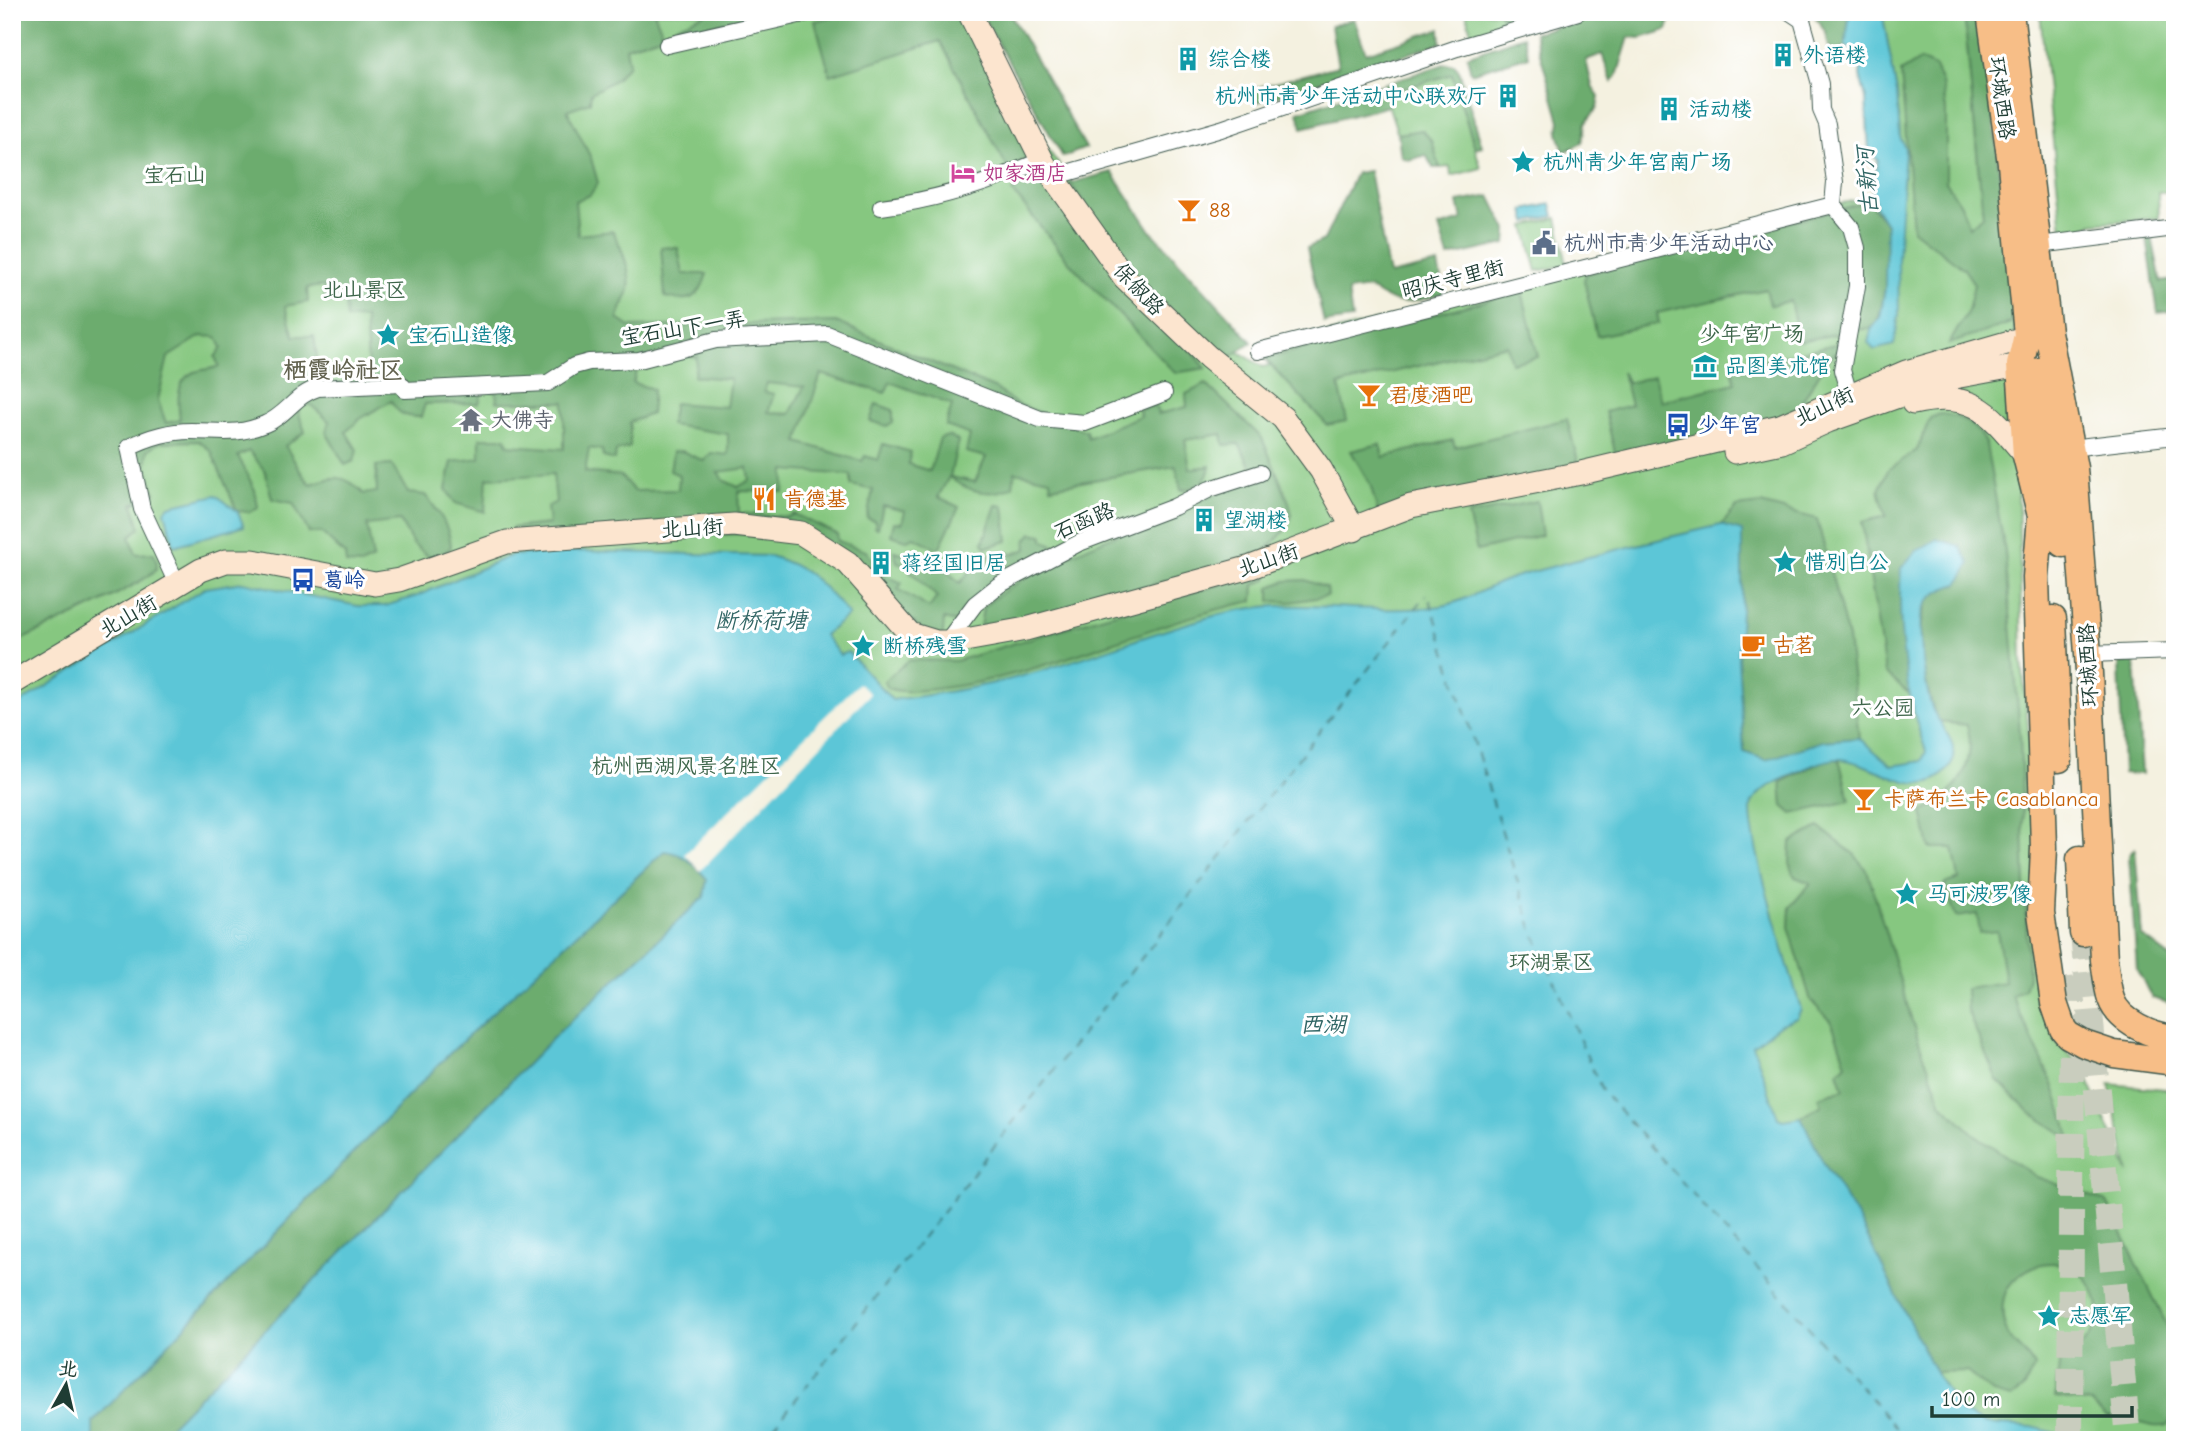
<svg xmlns="http://www.w3.org/2000/svg" width="2187" height="1452" viewBox="0 0 2187 1452" font-family="'Comic Neue','LXGW WenKai TC',sans-serif">
  <style>
    .green { fill: #86c780; stroke: #52825a; stroke-width: 2 }
    .forest { fill: #6cac6e; stroke: #467451; stroke-width: 2; fill-rule: evenodd }
    .water { fill: #5cc6d7; stroke: #3e8286; stroke-width: 2 }
    .pier { fill: #f4f1e0 }
    .lines { fill: none; stroke-linecap: round; stroke-linejoin: round }
    .ferry { stroke: #316665; stroke-width: 2; stroke-dasharray: 9 7; stroke-linecap: butt }
    .primary-tunnel { stroke: #c9cdbe; stroke-width: 26; stroke-dasharray: 26 13; stroke-linecap: butt }
    .street-casing { stroke: #3f584e; stroke-width: 18 }
    .secondary-casing { stroke: #3f584e; stroke-width: 25 }
    .primary-casing { stroke: #3f584e; stroke-width: 29 }
    .street { stroke: #fff; stroke-width: 16 }
    .secondary { stroke: #fce5cf; stroke-width: 23 }
    .primary { stroke: #f7be87; stroke-width: 26 }
    .labels { text-anchor: middle; dominant-baseline: central; stroke-width: 6; stroke-linejoin: round; paint-order: stroke }
    .culture-label { font-size: 21px; fill: #0d838f; stroke: #fff; text-anchor: start }
    .street-label { font-size: 21px; fill: #1f3d34; stroke: #fff }
    .hotel-label { font-size: 21px; fill: #b23c85; stroke: #fff; text-anchor: start }
    .park-label { font-size: 21px; fill: #3e664b; stroke: #fff }
    .food-label { font-size: 21px; fill: #c56008; stroke: #fff; text-anchor: start }
    .service-label { font-size: 21px; fill: #4e5e75; stroke: #fff; text-anchor: start }
    .worship-label { font-size: 21px; fill: #5b616d; stroke: #fff; text-anchor: start }
    .transit-label { font-size: 21px; fill: #164399; stroke: #fff; text-anchor: start }
    .water-label { font-size: 23px; font-style: italic; fill: #316665; stroke: #fff }
    .quarter-label { font-size: 24px; font-weight: bold; fill: #62624f; stroke: #fff }
  </style>
  <rect width="100%" height="100%" fill="#fff"/>
  <filter id="ink" filterUnits="userSpaceOnUse"><feTurbulence type="fractalNoise" baseFrequency=".0143" numOctaves="2"/><feDisplacementMap in="SourceGraphic" scale="14" xChannelSelector="R" yChannelSelector="G"/><feConvolveMatrix kernelMatrix="1 2 1 2 8 2 1 2 1" color-interpolation-filters="sRGB"/></filter>
  <filter id="wash" filterUnits="userSpaceOnUse"><feTurbulence type="fractalNoise" baseFrequency=".00686" numOctaves="4" result="noise"/><feDisplacementMap in="SourceGraphic" scale="28" xChannelSelector="R" yChannelSelector="G"/><feGaussianBlur stdDeviation="1.57" result="paint"/><feColorMatrix in="noise" values="0 0 0 0 0 0 0 0 0 0 0 0 0 0 0 0 0 1.4 0 .05"/><feComposite in="paint" operator="in"/></filter>
  <g filter="url(#wash)">
    <rect width="100%" height="100%" fill="#f4f1e0"/>
    <path class="green" d="M12 12H970L1040 139 1091 208 1193 323 1263 367 1270 365 1258 351 1833 205 1903 191 1905 149 1900 137 1897 93 1882 12H1964L1979 174 2014 311 2022 662 2038 831 2032 914 2035 977 2056 1041 2082 1067 2129 1173 2109 1084 2175 1090V1440H12Z
      M1466 12H1500L1504 26 1471 33Z
      M2040 12H2175V192H2158L2159 218 2093 223 2080 230 2062 231Z
      M1452 74 1481 168 1451 176 1450 167 1440 168 1432 141 1422 130 1398 134 1386 98 1388 93Z
      M1557 218 1567 265 1537 271 1525 226Z"/>
    <path class="forest" d="M12 12H654L661 29 660 36 626 47 629 64 616 79 591 93 590 102 567 110 591 158 598 183 590 195 575 201 578 235 613 231C621 246 634 277 628 293 624 303 620 309 618 319L630 327 836 322 996 389 1015 403 1086 431 1088 438 1140 416 1139 410 1155 405 1158 414 1187 407 1186 394 1206 384 1262 438 1289 502 1292 515 1287 528 1265 552 1054 613 980 628 983 607C1030 569 1085 548 1140 525 1183 507 1225 488 1271 477L1268 467H1251L1239 444 1224 445 1222 434 1185 440 1190 469 1210 466C1208 483 1196 487 1181 490L1176 466 1051 487 1050 479 1015 472 1013 486C993 498 968 492 949 477L938 497 959 507 939 549 914 537 907 540 891 535 894 522 902 523 905 511 883 506 878 528H875V521L867 518 873 490 851 485V475L785 470 784 492 738 491 739 513 788 517 794 514 837 534 838 541 866 551 884 575 902 583 898 589 929 608 937 597 910 571V567L897 562 894 551 938 563 960 583C974 567 989 545 1013 554L1027 549 1026 540 1032 533 1043 535V540L1053 545 1052 551 955 622 944 619 943 633 936 642 808 531 515 544 512 528 549 524 547 507 556 502 553 474 487 478 485 512 455 503 446 489 452 462 480 458V438H506L508 445 564 449V402H497L496 392 483 389 479 403 425 404 421 417C405 417 399 415 391 401L360 419 346 432 357 450 354 461 345 465 326 432 329 421 311 405H303L298 411 305 432 285 446C295 459 298 473 311 484 337 475 344 474 364 494L377 492 376 466 392 465 408 493 425 495C438 510 450 527 451 547L444 553 429 557 413 544 400 521 367 525 373 559 361 565 346 564 345 555 322 533H309L293 503 272 499 265 471 249 451 238 456 255 490 258 507 250 512 237 511 211 451 199 441 160 442 148 450 146 466 155 493 133 504 140 528 130 536 136 554 154 553C155 558 159 563 156 569 147 584 35 633 12 644ZM324 286 325 300H345L346 319 365 318 369 382 321 384 314 336H294L285 306 308 302 307 288ZM201 336 217 337 222 348 215 357 219 366C211 370 200 369 192 373 175 381 178 405 180 420L166 423 158 400 168 357ZM678 355 697 357 694 376 730 379 726 407 674 403 670 425 728 434V455L711 453 704 461 682 451 673 452 670 471 679 475 678 490 634 491 621 476 585 472 589 448 602 450 603 457 615 460 616 451 630 447V422L651 414 653 389 633 383 637 369H647L653 361 673 362ZM821 374 885 393 890 382 952 405 946 426 970 435 966 452 986 457 975 482 950 477 958 441 949 436 940 438 930 471 908 464 911 452 883 444 878 460 865 456 862 461 798 442ZM767 383 804 387 790 414 768 412 774 394 764 392ZM748 468 750 480 738 487 723 480 718 472Z
      M709 12H779L677 32 676 26Z
      M851 12H959L1032 156 1008 169 940 41 830 75 815 21Z
      M980 12H1009L1086 148 1063 157Z
      M1500 12H1556L1504 26Z
      M1608 12 1656 13 1670 21 1667 30 1641 38 1629 37 1617 76 1612 82 1602 54 1586 60 1592 86 1599 96 1597 108 1585 124 1582 143 1564 152 1558 133 1560 121 1534 33Z
      M1812 12H1850L1845 47 1835 51 1829 47 1826 33Z
      M1964 12H1979L1991 94 2014 311 2011 323 1949 344 1968 311 1974 284 1964 269 1913 230 1901 72 1920 60 1935 67 1942 83 1946 110V182L1961 205 1969 227 1983 216Z
      M1354 19 1366 53 1440 29 1441 43 1255 103 1252 89 1338 66 1331 26Z
      M1523 36 1529 56 1471 73 1467 56Z
      M1445 64H1454L1459 70 1482 146 1475 148 1452 74 1388 93 1389 106 1302 128 1298 112Z
      M1422 130 1432 141 1440 168H1433L1426 155 1409 160 1401 157 1398 134Z
      M1369 171 1389 275 1438 264 1444 294C1408 302 1401 310 1369 288L1348 291 1352 319 1324 323 1307 248 1324 240 1356 173Z
      M1038 172 1206 368 1175 373 1070 263 1012 191Z
      M1112 172 1151 231 1252 342 1229 358 1150 293 1070 183Z
      M1490 196 1507 230 1506 244 1448 257 1439 227 1462 220 1458 202Z
      M1874 200 1873 208C1877 213 1885 220 1886 225 1891 244 1885 312 1874 327L1799 341 1790 301 1770 305 1766 289 1657 313 1659 323 1597 336 1584 280 1586 274Z
      M2152 237 2161 282 2175 280V311L2158 313 2147 238Z
      M661 247 678 248 683 274H707C699 299 691 303 665 297Z
      M1522 291 1538 357 1511 363 1507 345 1339 385 1347 421 1327 425 1265 359Z
      M1848 341 1826 362 1803 400 1780 426 1618 464 1605 412 1631 405 1622 372 1628 383 1654 376 1661 401 1735 383 1732 368Z
      M876 404 893 410V422L887 426 870 421Z
      M1940 414C1963 416 1976 424 1986 445L2005 551 2020 733 2028 977 2024 989 2012 996 2053 1084 2071 1139 2031 1113 1997 1080 1967 1010 1966 988 2005 982 1997 931 1980 933 1977 914 1956 917 1944 884 1959 879 1953 848H1930L1922 812C1956 795 1978 764 1967 725L1938 722C1926 694 1908 613 1937 591 1942 587 1952 586 1958 584L1960 546 1902 634 1912 696 1885 673 1862 522 1886 516 1879 490 1888 470 1917 450 1930 418Z
      M1567 419 1581 473 1380 519 1370 484 1351 451 1380 444 1383 457 1453 440 1455 447Z
      M1537 501 1542 535 1477 551 1468 515Z
      M1761 504 1817 519 1848 638 1859 738 1823 741 1766 760 1744 752 1738 659 1742 596V532L1721 525 1737 507Z
      M996 505 1004 506 1008 541 986 547 983 543Z
      M1270 571 1267 579 1254 585 1253 601C1146 623 1045 677 935 689 919 690 903 694 888 688L884 681 909 660 956 661 1104 616Z
      M1305 580 1327 588 1328 596 1291 602 1270 601V587L1285 581Z
      M2135 662 2142 774 2123 773 2119 664Z
      M1839 759 1850 801 1792 814 1783 806 1781 782 1825 760Z
      M1819 827 1855 855 1868 873 1915 1031 1942 1104 1974 1134 2037 1177 2107 1202 2175 1342V1412L2168 1425C2147 1431 2128 1414 2108 1418L2091 1403 2055 1397 2060 1358C2141 1325 2075 1223 2014 1280 2001 1292 2000 1314 2006 1330 2011 1345 2027 1351 2034 1367L2025 1387 2011 1398 1993 1393 1967 1372 1935 1373 1861 1224 1822 1160 1801 1117 1822 1105 1819 1097 1844 1089 1838 1072 1846 1064 1832 1023 1811 1001 1789 927 1790 907 1811 883 1795 877 1790 863 1791 842Z
      M2135 848 2142 936 2175 961V1005L2152 998 2137 970 2129 855Z
      M664 851 685 854 707 879 704 897 560 1031 157 1440H93V1422L448 1055Z"/>
    <path class="water" d="M1850 12H1882L1897 93 1900 137 1905 149 1898 260 1899 315 1894 345 1874 350 1868 343 1871 330 1880 318 1885 289 1886 224 1876 208 1872 189 1878 160 1869 152 1866 99 1860 75 1862 60 1857 50 1845 47Z
      M1551 204 1554 216 1527 222 1524 210Z
      M216 495 237 511 244 526 174 546 165 511 169 506Z
      M1721 525 1742 531V596L1738 659 1744 752 1766 760 1823 741 1859 738 1892 766 1922 761 1926 751C1905 696 1897 627 1901 568L1915 552 1937 539 1960 546 1970 564 1958 584C1942 589 1928 595 1922 613 1917 629 1926 691 1932 708 1937 722 1960 745 1953 760 1929 811 1877 762 1840 759 1822 758 1778 780 1762 791 1759 794 1754 799 1752 803 1744 829 1791 975 1801 1009L1797 1018 1781 1024 1753 1045 1778 1118 1783 1120 1801 1117 1822 1160 1861 1224 1935 1373 1961 1412 1986 1424 2032 1427 2082 1440H157L560 1031 704 897 707 879C692 862 686 854 664 851L448 1055 93 1422V1440H12V708L205 588 243 582 358 606H385L417 596 512 555 576 551 770 556C810 568 823 585 849 615L824 635 840 655 848 652 892 700C936 694 979 688 1022 676 1090 658 1156 630 1225 613 1296 595 1370 617 1441 606 1466 602 1491 584 1515 577 1583 557 1652 541 1721 525Z"/>
    <path class="pier" d="M859 683 870 694 700 871 685 854Z"/>
    <g class="lines">
      <path class="ferry" d="M1430 600 1533 931 1601 1089 1907 1440
        M764 1440 1427 594"/>
    </g>
  </g>
  <g filter="url(#ink)">
    <g class="lines">
      <path class="primary-tunnel" d="M2083 933 2128 1440
        M2069 977 2072 1002 2070 1440"/>
      <g class="street-casing">
        <path id="street" d="M1790 12 1802 20 1820 84 1821 110 1827 124 1835 182 1833 205
          M667 45 812 12
          M1053 177 1221 129 1457 48 1578 12
          M881 207C938 200 990 183 1042 160
          M2039 245 2175 228
          M1258 351 1833 205 1851 227 1857 248V286L1842 370 1849 394
          M2070 448 2175 436
          M178 586 142 509 129 447C147 438 170 431 191 431 220 431 237 436 265 424 286 416 296 394 318 388L401 384 405 390 548 383 574 366 589 362 639 360 716 340 827 334 1040 419 1085 423 1164 393
          M954 642 951 636 975 604 999 585 1079 543 1174 507 1210 489 1260 473
          M2088 654 2175 651"/>
      </g>
      <g class="secondary-casing">
        <path id="secondary" d="M969 12 1044 164 1125 278 1208 357 1283 418 1321 470 1354 530
          M1913 403C1974 389 1990 413 2026 456
          M1735 452 1782 442 1828 421 1949 378 2020 365
          M12 683 201 570 226 561H253L375 584 399 580 507 542 734 525 801 533 848 563 910 634 936 642H954L1026 629 1251 567 1411 506 1581 473 1780 426 1906 372 2041 333"/>
      </g>
      <g class="primary-casing">
        <path id="primary" d="M1990 12 2011 164 2027 335 2020 365 2026 456 2041 516 2036 577 2044 848 2041 913 2054 1003 2063 1029 2068 1035 2084 1044 2114 1054 2175 1062
          M2010 12 2048 332 2074 468 2088 654 2104 960C2106 972 2107 987 2111 999 2119 1022 2152 1036 2175 1038
          M2040 371 2063 544
          M2053 619 2059 759
          M2080 859 2083 933"/>
      </g>
      <use href="#street" class="street"/>
      <use href="#secondary" class="secondary"/>
      <use href="#primary" class="primary"/>
    </g>
  </g>
  <defs>
    <g id="building-bare" transform="scale(1.89)"><path d="M-4-6H4V6H1V3H-1V6H-4ZM-2.5-4.3h1.7v1.8h-1.7ZM.8-4.3h1.7v1.8H.8ZM-2.5-1h1.7V.8h-1.7ZM.8-1h1.7V.8H.8Z" fill="#0f9aa8" stroke="#fff" stroke-width="2.5" paint-order="stroke"/></g>
    <g id="sight-bare" transform="scale(1.89)"><path d="M0-6L1.8-2.2L6-1.7L2.9 1.2L3.7 5.4L0 3.3L-3.7 5.4L-2.9 1.2L-6-1.7L-1.8-2.2Z" fill="#0f9aa8" stroke="#fff" stroke-width="2.5" paint-order="stroke"/></g>
    <g id="hotel-bare" transform="scale(1.89)"><path d="M-6-4.5h1.5V1H6V5H4.5V3h-9V5H-6ZM-4 0a1.8 1.8 0 1 1 3.6 0ZM.5 0V-2.5h3Q6-2.5 6 0Z" fill="#d1479c" stroke="#fff" stroke-width="2.5" paint-order="stroke"/></g>
    <g id="bar-bare" transform="scale(1.89)"><path d="M-6-5H6L.8 .8V4.5H3.5V6h-7V4.5H-.8V.8Z" fill="#e8710a" stroke="#fff" stroke-width="2.5" paint-order="stroke"/></g>
    <g id="civic-bare" transform="scale(1.89)"><path d="M-.6-6.5H3V-4.5H.6V-3L4-1V1h2V6H-6V1h2V-1L-.6-3ZM-1.2 2.5V6h2.4V2.5Z" fill="#5c6f8a" stroke="#fff" stroke-width="2.5" paint-order="stroke"/></g>
    <g id="museum-bare" transform="scale(1.89)"><path d="M0-6L6-3V-2H-6V-3ZM-5-1h2V3h-2ZM-1-1h2V3h-2ZM3-1h2V3H3ZM-6 4H6V6H-6Z" fill="#0f9aa8" stroke="#fff" stroke-width="2.5" paint-order="stroke"/></g>
    <g id="temple-bare" transform="scale(1.89)"><path d="M0-6L5-2H3V0L6.5 2.5H4V6H1.5V3h-3V6H-4V2.5H-6.5L-3 0V-2H-5Z" fill="#6b7280" stroke="#fff" stroke-width="2.5" paint-order="stroke"/></g>
    <g id="bus-bare" transform="scale(1.89)"><path d="M-5-6H5V4H4V6H2V4H-2V6H-4V4H-5ZM-3.5-4V0h7V-4ZM-3.5 1.2v1.5H-2V1.2ZM2 1.2v1.5H3.5V1.2Z" fill="#1a4fb4" stroke="#fff" stroke-width="2.5" paint-order="stroke"/></g>
    <g id="restaurant-bare" transform="scale(1.89)"><path d="M-5-6h1v4h1v-4h1v4h1v-4h1v5L-1.5 .5V6h-2V.5L-5-1ZM5-6V6H3V1.5H1.5Q1.5-4 5-6Z" fill="#e8710a" stroke="#fff" stroke-width="2.5" paint-order="stroke"/></g>
    <g id="cafe-bare" transform="scale(1.89)"><path d="M-5.5-4.5H6V0H3Q3 3.5 0 3.5H-2.5Q-5.5 3.5-5.5 0ZM3-3.2v2h1.7v-2ZM-6 4.5H4V6H-6Z" fill="#e8710a" stroke="#fff" stroke-width="2.5" paint-order="stroke"/></g>
  </defs>
  <g fill-rule="evenodd">
    <use href="#building-bare" x="1783" y="55"/>
    <use href="#building-bare" x="1188" y="59"/>
    <use href="#building-bare" x="1508" y="96"/>
    <use href="#building-bare" x="1669" y="109"/>
    <use href="#sight-bare" x="1523" y="162"/>
    <use href="#hotel-bare" x="963" y="173"/>
    <use href="#bar-bare" x="1189" y="210"/>
    <use href="#civic-bare" x="1544" y="243"/>
    <use href="#sight-bare" x="388" y="335"/>
    <use href="#museum-bare" x="1705" y="366"/>
    <use href="#bar-bare" x="1369" y="395"/>
    <use href="#temple-bare" x="471" y="420"/>
    <use href="#bus-bare" x="1678" y="425"/>
    <use href="#restaurant-bare" x="764" y="499"/>
    <use href="#building-bare" x="1204" y="520"/>
    <use href="#sight-bare" x="1785" y="562"/>
    <use href="#building-bare" x="881" y="563"/>
    <use href="#bus-bare" x="303" y="580"/>
    <use href="#cafe-bare" x="1753" y="645"/>
    <use href="#sight-bare" x="863" y="646"/>
    <use href="#bar-bare" x="1864" y="799"/>
    <use href="#sight-bare" x="1907" y="894"/>
    <use href="#sight-bare" x="2049" y="1316"/>
  </g>
  <g class="labels">
    <g class="culture-label">
      <text x="1803" y="55">外语楼</text>
      <text x="1208" y="59">综合楼</text>
      <text x="1488" y="96" text-anchor="end">杭州市青少年活动中心联欢厅</text>
      <text x="1689" y="109">活动楼</text>
      <text x="1543" y="162">杭州青少年宫南广场</text>
      <text x="408" y="335">宝石山造像</text>
      <text x="1725" y="366">品图美术馆</text>
      <text x="1224" y="520">望湖楼</text>
      <text x="1805" y="562">惜别白公</text>
      <text x="901" y="563">蒋经国旧居</text>
      <text x="883" y="646">断桥残雪</text>
      <text x="1927" y="894">马可波罗像</text>
      <text x="2069" y="1316">志愿军</text>
    </g>
    <g class="street-label">
      <text transform="translate(2002 98) rotate(82)">环城西路</text>
      <text transform="translate(1453 279) rotate(-14)">昭庆寺里街</text>
      <text transform="translate(1139 289) rotate(47)">保俶路</text>
      <text transform="translate(683 328) rotate(-9)">宝石山下一弄</text>
      <text transform="translate(1824 406) rotate(-25)">北山街</text>
      <text transform="translate(1084 521) rotate(-23)">石函路</text>
      <text transform="translate(692 528) rotate(-3)">北山街</text>
      <text transform="translate(1268 560) rotate(-19)">北山街</text>
      <text transform="translate(128 616) rotate(-30)">北山街</text>
      <text transform="translate(2088 665) rotate(-93)">环城西路</text>
    </g>
    <g class="hotel-label">
      <text x="983" y="173">如家酒店</text>
    </g>
    <g class="park-label">
      <text x="175" y="175">宝石山</text>
      <text x="364" y="290">北山景区</text>
      <text x="1752" y="334">少年宫广场</text>
      <text x="1883" y="708">六公园</text>
      <text x="686" y="766">杭州西湖风景名胜区</text>
      <text x="1551" y="962">环湖景区</text>
    </g>
    <g class="food-label">
      <text x="1209" y="210">88</text>
      <text x="1389" y="395">君度酒吧</text>
      <text x="784" y="499">肯德基</text>
      <text x="1773" y="645">古茗</text>
      <text x="1884" y="799">卡萨布兰卡 Casablanca</text>
    </g>
    <g class="service-label">
      <text x="1564" y="243">杭州市青少年活动中心</text>
    </g>
    <g class="worship-label">
      <text x="491" y="420">大佛寺</text>
    </g>
    <g class="transit-label">
      <text x="1698" y="425">少年宫</text>
      <text x="323" y="580">葛岭</text>
    </g>
    <g class="water-label">
      <text transform="translate(1867 181) rotate(-94)">古新河</text>
      <text x="761" y="620">断桥荷塘</text>
      <text x="1323" y="1024">西湖</text>
    </g>
    <g class="quarter-label">
      <text x="343" y="370">栖霞岭社区</text>
    </g>
  </g>
  <rect width="2187" height="1452" fill="none" stroke="#fff" stroke-width="42"/>
  <g transform="translate(66 1385) rotate(8)" stroke="#ffffff" stroke-width="5" paint-order="stroke">
  <path d="M0-5L12 26L0 18L-12 26Z" fill="#1f3d34"/>
  <text y="-10" font-size="19" font-weight="bold" text-anchor="middle" fill="#1f3d34">北</text>
  </g>
  <path d="M1932 1406v10h200v-10" fill="none" stroke="#1f3d34" stroke-width="3.5"/>
  <text x="1942" y="1406" font-size="21" fill="#1f3d34" stroke="#ffffff" stroke-width="5" paint-order="stroke">100 m</text>
</svg>
